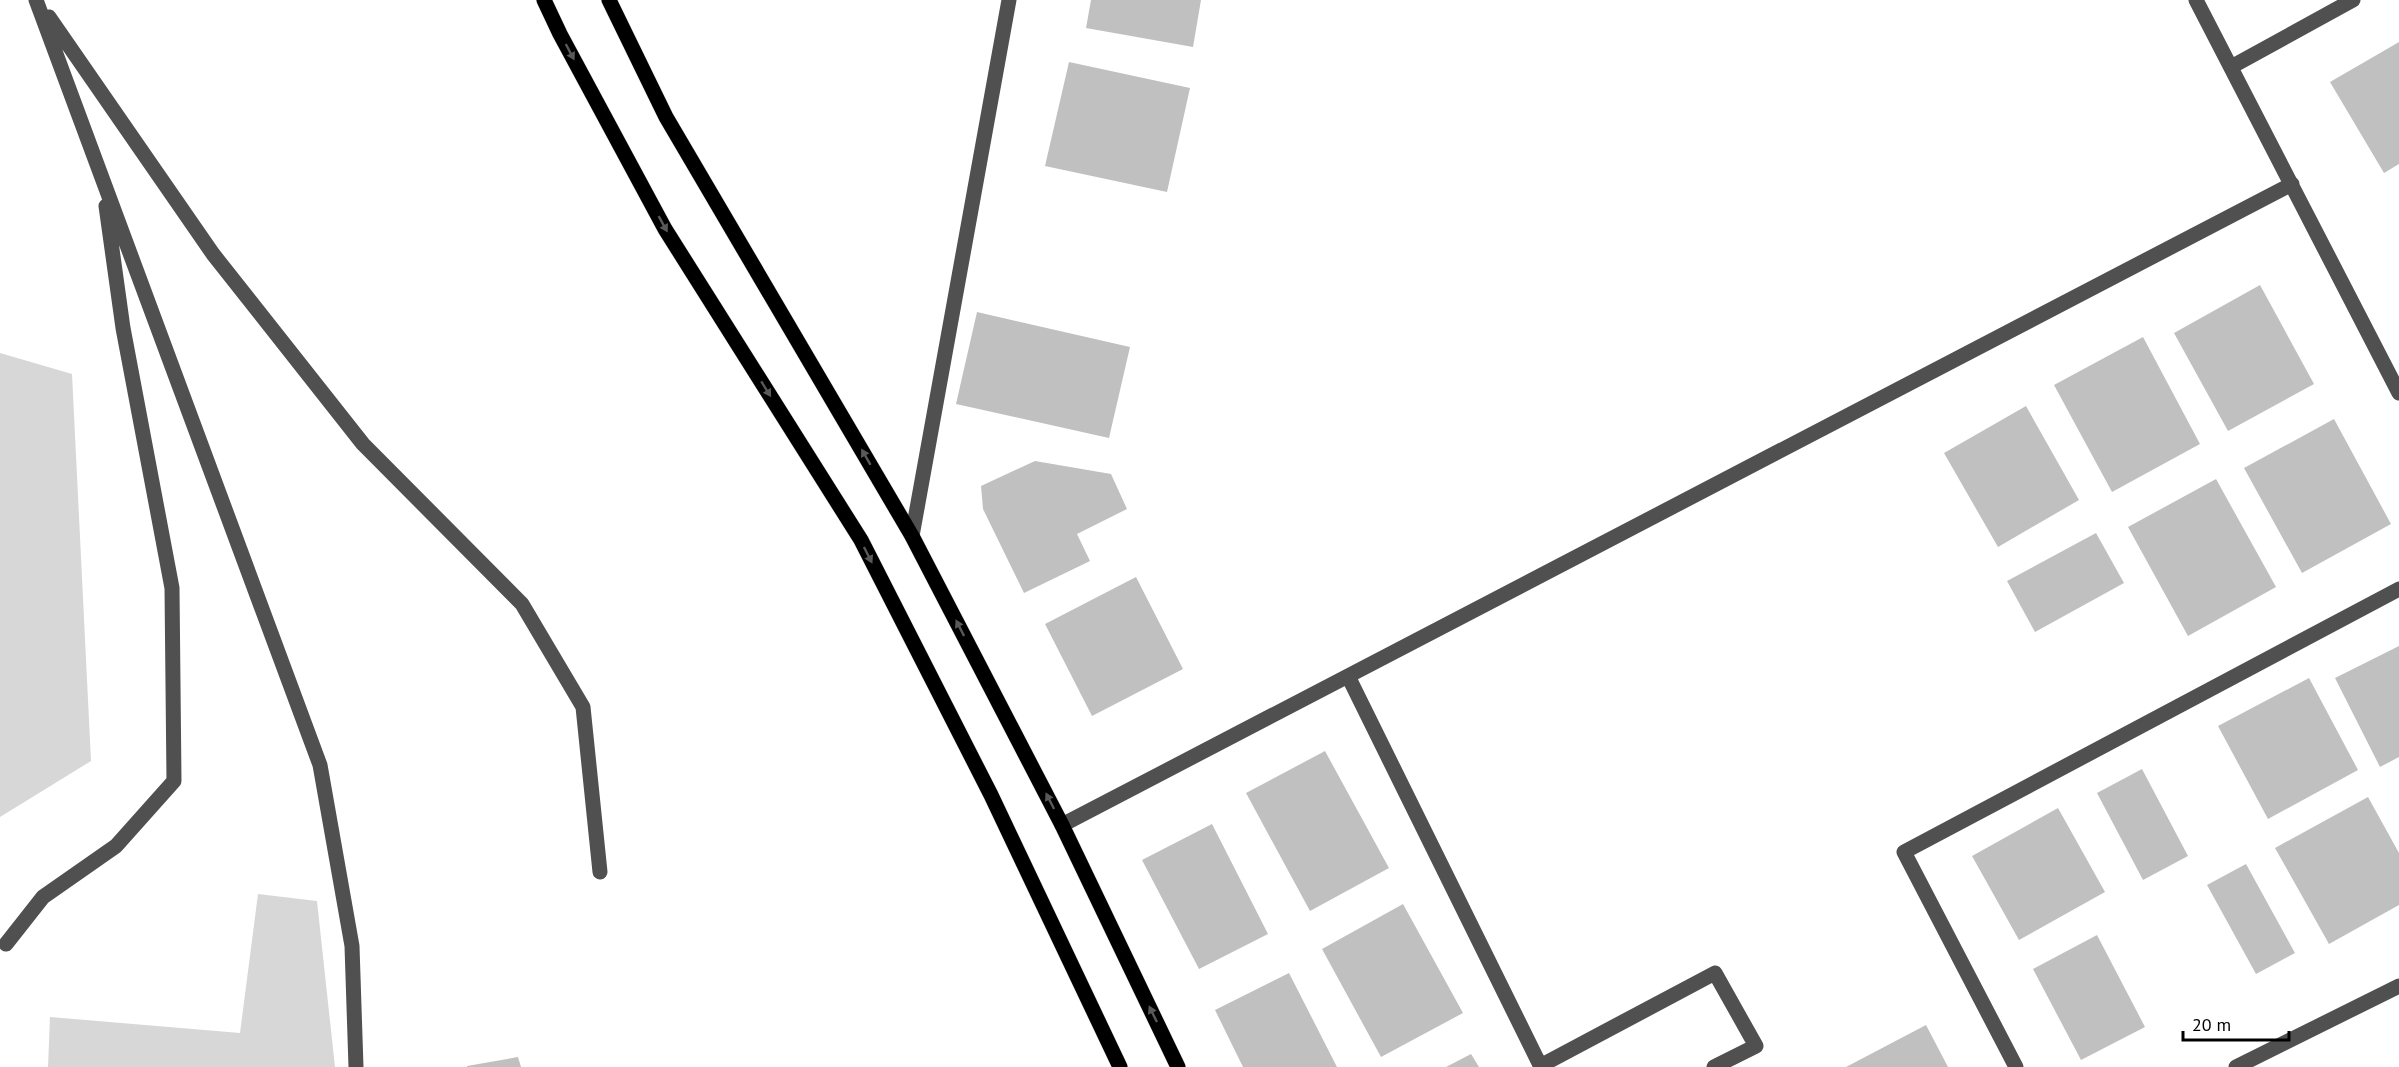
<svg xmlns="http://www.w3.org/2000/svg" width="2399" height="1067" viewBox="0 0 2399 1067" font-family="'PT Sans',sans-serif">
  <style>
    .green { fill: #d7d7d7 }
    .building { fill: #c0c0c0 }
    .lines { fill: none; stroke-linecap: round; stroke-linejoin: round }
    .major-casing { stroke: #dbdbdb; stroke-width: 16 }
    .minor { stroke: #505050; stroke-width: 15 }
    .major { stroke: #000; stroke-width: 15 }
    .oneway { fill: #595959 }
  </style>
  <rect width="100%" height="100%" fill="#fff"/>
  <path class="green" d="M0 353 72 374 91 761 0 817Z
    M258 894 317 901 335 1067H48L50 1017 240 1033Z"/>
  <path class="building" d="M1091 0H1201L1193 47 1086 28Z
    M2399 42V164L2384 173 2330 82Z
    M1069 62 1190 88 1167 192 1045 166Z
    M2260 285 2314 384 2228 431 2174 333Z
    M977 312 1130 347 1109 438 956 404Z
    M2143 337 2200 444 2112 492 2054 385Z
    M2026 406 2079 500 1998 547 1944 453Z
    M2334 419 2391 524 2302 573 2244 468Z
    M1035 461 1111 474 1127 509 1077 534 1090 561 1024 593 983 509 981 486Z
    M2216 479 2276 587 2188 636 2128 527Z
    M2096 533 2124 583 2035 632 2007 581Z
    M1136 577 1183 669 1092 716 1045 624Z
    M2399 646V757L2380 767 2335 678Z
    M2309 678 2358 770 2268 819 2218 726Z
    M1325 751 1389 868 1310 911 1246 793Z
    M2142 769 2188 856 2143 880 2097 793Z
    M2368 797 2399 853V905L2329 944 2275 848Z
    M2058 808 2105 892 2019 940 1972 856Z
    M1212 824 1268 934 1199 969 1142 860Z
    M2246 864 2295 953 2256 974 2207 885Z
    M1403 904 1463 1013 1381 1057 1322 949Z
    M2097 935 2145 1027 2081 1060 2033 969Z
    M1289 973 1337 1067H1243L1215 1010Z
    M1926 1025 1948 1067H1846Z
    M1471 1054 1479 1067H1446Z
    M518 1057 521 1067H467V1066Z"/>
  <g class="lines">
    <g class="major-casing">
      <path id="major" d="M544 0 560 34 665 229 861 540 991 795 1120 1067
        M609 0 666 117 912 536 1062 825 1178 1067"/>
    </g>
    <path class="minor" d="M36 0 320 765 352 946 356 1067
      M2196 0 2399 393
      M49 17 213 254 363 444 522 604 583 707 600 872
      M2231 67 2353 0
      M912 536 1009 0
      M1348 676 1541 1067
      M1062 825 2292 184
      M6 944 43 897 116 846 174 781 172 588 123 328 106 206
      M1540 1066 1715 973 1756 1046 1714 1067
      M2016 1067 1904 852 2399 589
      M2236 1067 2399 986"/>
    <use href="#major" class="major"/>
  </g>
  <defs><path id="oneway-solid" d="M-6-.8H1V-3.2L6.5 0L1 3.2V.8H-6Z" transform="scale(1.5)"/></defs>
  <g class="oneway">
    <use href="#oneway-solid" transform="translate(570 52) rotate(62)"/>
    <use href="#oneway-solid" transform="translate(663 224) rotate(61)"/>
    <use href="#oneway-solid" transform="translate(766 389) rotate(58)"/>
    <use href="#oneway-solid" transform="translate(866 457) rotate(-120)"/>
    <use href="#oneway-solid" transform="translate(868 555) rotate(63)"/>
    <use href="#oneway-solid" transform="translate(960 628) rotate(-117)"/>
    <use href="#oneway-solid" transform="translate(1050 801) rotate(-117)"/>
    <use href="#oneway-solid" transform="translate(1153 1014) rotate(-116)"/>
  </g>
  <path d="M2183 1031v9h106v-9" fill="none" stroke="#000000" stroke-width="3"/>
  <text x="2192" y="1031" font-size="18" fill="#000000" stroke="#ffffff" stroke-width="4.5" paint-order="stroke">20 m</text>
</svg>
